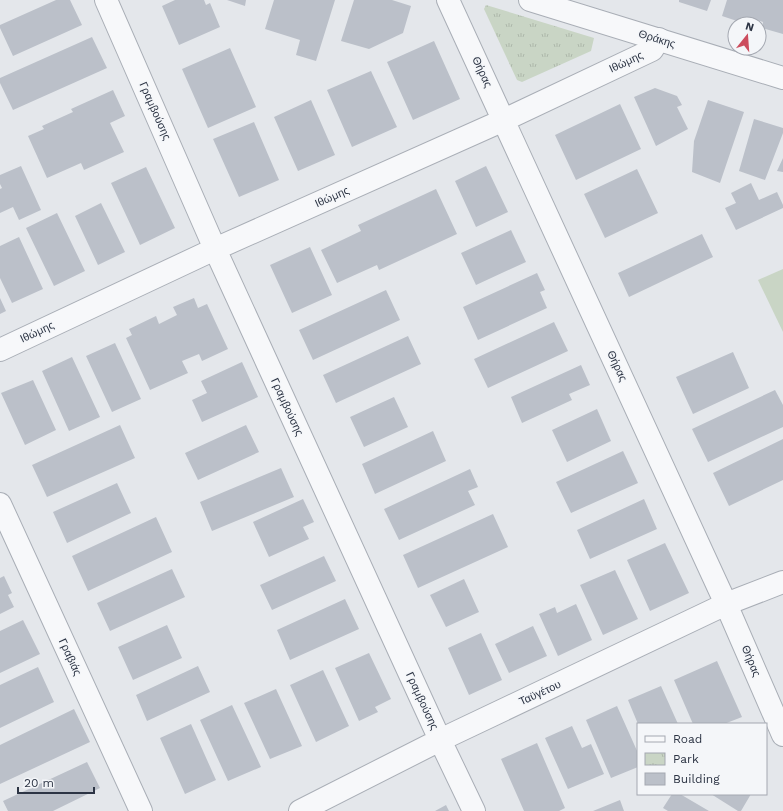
<svg xmlns="http://www.w3.org/2000/svg" width="783" height="811" viewBox="0 0 783 811" font-family="'Work Sans',sans-serif">
  <style>
    .grass { fill: #c9d5c5 }
    .park { fill: url(#park-tufts) }
    .building { fill: #bbc0c9 }
    .lines { fill: none; stroke-linecap: round; stroke-linejoin: round }
    .minor-casing { stroke: #a9aeb6; stroke-width: 24 }
    .tertiary-casing { stroke: #a9aeb6; stroke-width: 24 }
    .minor { stroke: #f7f8fa; stroke-width: 22 }
    .tertiary { stroke: #f7f8fa; stroke-width: 22 }
    .labels { text-anchor: middle; dominant-baseline: central; stroke-width: 3; stroke-linejoin: round; paint-order: stroke }
    .street-label { font-size: 11px; fill: #2c3444; stroke: #f4f6f9 }
  </style>
  <defs>
    <pattern id="park-tufts" width="24" height="20" patternUnits="userSpaceOnUse"><rect width="24" height="20" fill="#c9d5c5"/><path d="M3 7l-1-3M5 7V3M7 7l1-3M15 17l-1-3M17 17v-4M19 17l1-3" fill="none" stroke="#adb7aa"/></pattern>
  </defs>
  <rect width="100%" height="100%" fill="#e4e7eb"/>
  <path class="grass" d="M783 269V332L758 280Z"/>
  <path class="park" d="M486 5 594 38 591 51 522 82 517 80 484 9Z"/>
  <path class="building" d="M56 0H70L82 25 13 56 0 28V25Z
    M175 0H204L206 5 210 3 220 27 179 45 162 6Z
    M227 0H246L245 6Z
    M274 0H335L316 61 296 55 300 40 265 29Z
    M354 0H392L411 6 403 33 369 49 341 41Z
    M679 0H711L707 11 679 2Z
    M727 0H783V34L762 28 763 22 760 21 759 24H746L722 16Z
    M92 37 107 68 13 110 0 83V78Z
    M434 41 460 99 413 120 387 62Z
    M230 48 256 107 208 128 182 69Z
    M371 71 397 127 352 147 327 90Z
    M655 88 677 96 682 105 677 107 688 129 656 146 634 97Z
    M113 90 125 116 110 123 124 152 84 170 81 163 47 178 28 136 44 129 42 126 73 112 71 109Z
    M311 100 335 155 298 171 274 117Z
    M708 100 744 112 720 183 692 172 694 141Z
    M620 104 641 149 576 180 555 135Z
    M754 119 783 128V133L765 180 739 171Z
    M254 122 279 180 239 197 213 139Z
    M783 158V172L777 171Z
    M21 166 41 210 19 220 13 207 0 213V189L2 188 0 184V175Z
    M486 166 508 212 476 227 455 181Z
    M146 167 175 228 140 245 111 183Z
    M637 169 658 213 605 238 584 194Z
    M751 183 759 200 777 192 783 205V208L736 230 725 208 736 203 731 193Z
    M436 189 457 234 379 270 377 265 337 283 321 250 361 231 358 225Z
    M101 203 125 252 98 265 75 216Z
    M57 213 85 271 54 286 26 228Z
    M511 230 526 262 476 285 461 253Z
    M702 234 713 257 629 297 618 273Z
    M19 237 43 289 12 303 0 278V246Z
    M310 247 332 295 292 313 270 265Z
    M537 273 545 290 540 292 547 308 478 340 463 307Z
    M386 290 400 320 313 360 299 330Z
    M0 298 6 311 0 314Z
    M194 298 198 308 207 304 228 349 202 361 199 354 182 361 188 373 150 390 126 338 132 335 129 329 156 316 159 324 177 315 173 307Z
    M554 322 568 351 488 388 474 359Z
    M408 336 421 364 336 403 323 375Z
    M115 343 141 399 112 412 86 356Z
    M733 352 749 388 693 414 676 377Z
    M72 357 100 417 69 431 42 371Z
    M242 362 258 397 202 422 192 400 207 393 201 381Z
    M581 365 590 385 569 394 572 400 522 423 511 397Z
    M33 380 56 430 25 445 1 393Z
    M775 390 783 405V427L708 462 692 429Z
    M394 397 408 427 364 447 350 417Z
    M597 409 611 441 567 462 552 430Z
    M120 425 135 458 47 497 32 465Z
    M246 425 259 452 198 480 185 453Z
    M433 431 446 461 375 494 362 464Z
    M783 439V480L729 506 713 473Z
    M623 451 638 483 571 513 556 482Z
    M281 468 294 497 212 531 200 502Z
    M470 469 478 487 468 491 475 505 399 540 384 509Z
    M117 483 131 513 67 543 53 512Z
    M303 499 314 522 303 527 309 539 269 557 253 522Z
    M644 499 657 529 590 559 577 530Z
    M493 514 508 547 418 588 403 555Z
    M156 517 172 552 88 591 72 556Z
    M665 543 689 593 650 611 627 560Z
    M324 556 336 581 272 610 260 585Z
    M172 569 185 597 110 631 97 603Z
    M615 570 638 619 603 635 580 585Z
    M4 576 12 593 8 595 14 607 0 614V578Z
    M464 579 479 612 446 627 430 595Z
    M345 599 359 629 290 660 277 630Z
    M576 604 592 640 558 656 539 614 555 607 557 613Z
    M23 620 40 654 0 673V631Z
    M167 625 182 658 133 680 118 647Z
    M533 626 547 656 509 673 495 644Z
    M481 633 502 680 469 695 448 648Z
    M369 653 391 699 375 707 378 712 359 721 335 668Z
    M717 661 742 717 724 724H693L674 680Z
    M198 666 210 692 147 721 136 695Z
    M38 667 54 702 0 728V685Z
    M323 670 349 726 316 742 290 685Z
    M661 686 678 724H638L628 700Z
    M276 689 302 746 270 759 244 703Z
    M232 705 261 767 228 781 200 720Z
    M617 706 638 753V767L611 778 586 720Z
    M74 709 90 742 0 784V745Z
    M191 724 216 780 185 794 160 738Z
    M572 726 582 748 591 744 604 774 568 789 545 738Z
    M537 743 565 808 559 811H524L501 759Z
    M87 762 100 788 53 811H8L3 801Z
    M672 794H680L709 811H668L663 808Z
    M711 794H751L741 811H738Z
    M620 800 624 811H593Z
    M446 805 449 811H435Z"/>
  <g class="lines">
    <g class="minor-casing">
      <path id="minor" d="M106 0 215 249 440 740 474 811
        M448 0 726 604 783 735
        M0 350 215 249 504 120 652 50 659 39
        M0 504 141 811
        M300 811 440 740 726 604 783 582"/>
    </g>
    <g class="tertiary-casing">
      <path id="tertiary" d="M530 0 783 78"/>
    </g>
    <use href="#minor" class="minor"/>
    <use href="#tertiary" class="tertiary"/>
  </g>
  <g class="labels">
    <g class="street-label">
      <text transform="translate(657 39) rotate(17)">Θράκης</text>
      <text transform="translate(626 62) rotate(-25)">Ιθώμης</text>
      <text transform="translate(482 72) rotate(65)">Θήρας</text>
      <text transform="translate(155 111) rotate(66)">Γραμβούσης</text>
      <text transform="translate(332 197) rotate(-24)">Ιθώμης</text>
      <text transform="translate(37 332) rotate(-25)">Ιθώμης</text>
      <text transform="translate(617 366) rotate(65)">Θήρας</text>
      <text transform="translate(287 407) rotate(65)">Γραμβούσης</text>
      <text transform="translate(70 657) rotate(65)">Γραβιάς</text>
      <text transform="translate(751 661) rotate(67)">Θήρας</text>
      <text transform="translate(540 693) rotate(-25)">Ταϋγέτου</text>
      <text transform="translate(422 701) rotate(65)">Γραμβούσης</text>
    </g>
  </g>
  <rect x="637" y="723" width="130" height="72" fill="#f4f6f9" stroke="#a4a8b1"/>
  <rect x="645" y="736" width="20" height="6" fill="#f7f8fa" stroke="#a4a8b1"/>
  <text x="673" y="743" font-size="12" fill="#2c3444">Road</text>
  <rect x="645" y="753" width="20" height="12" fill="url(#park-tufts)" stroke="#a4a8b1"/>
  <text x="673" y="763" font-size="12" fill="#2c3444">Park</text>
  <rect x="645" y="773" width="20" height="12" fill="#bbc0c9" stroke="#a4a8b1"/>
  <text x="673" y="783" font-size="12" fill="#2c3444">Building</text>
  <g transform="translate(747 36) rotate(17)"><circle r="19" fill="#f4f6f9" stroke="#a4a8b1"/>
  <path d="M0-3L7 15L0 10L-7 15Z" fill="#cc4d5e"/>
  <text y="-6" font-size="11" font-weight="bold" text-anchor="middle" fill="#2c3444">N</text>
  </g>
  <path d="M18 787v6h76v-6" fill="none" stroke="#2c3444" stroke-width="2"/>
  <text x="24" y="787" font-size="12" fill="#2c3444" stroke="#f4f6f9" stroke-width="3" paint-order="stroke">20 m</text>
</svg>
